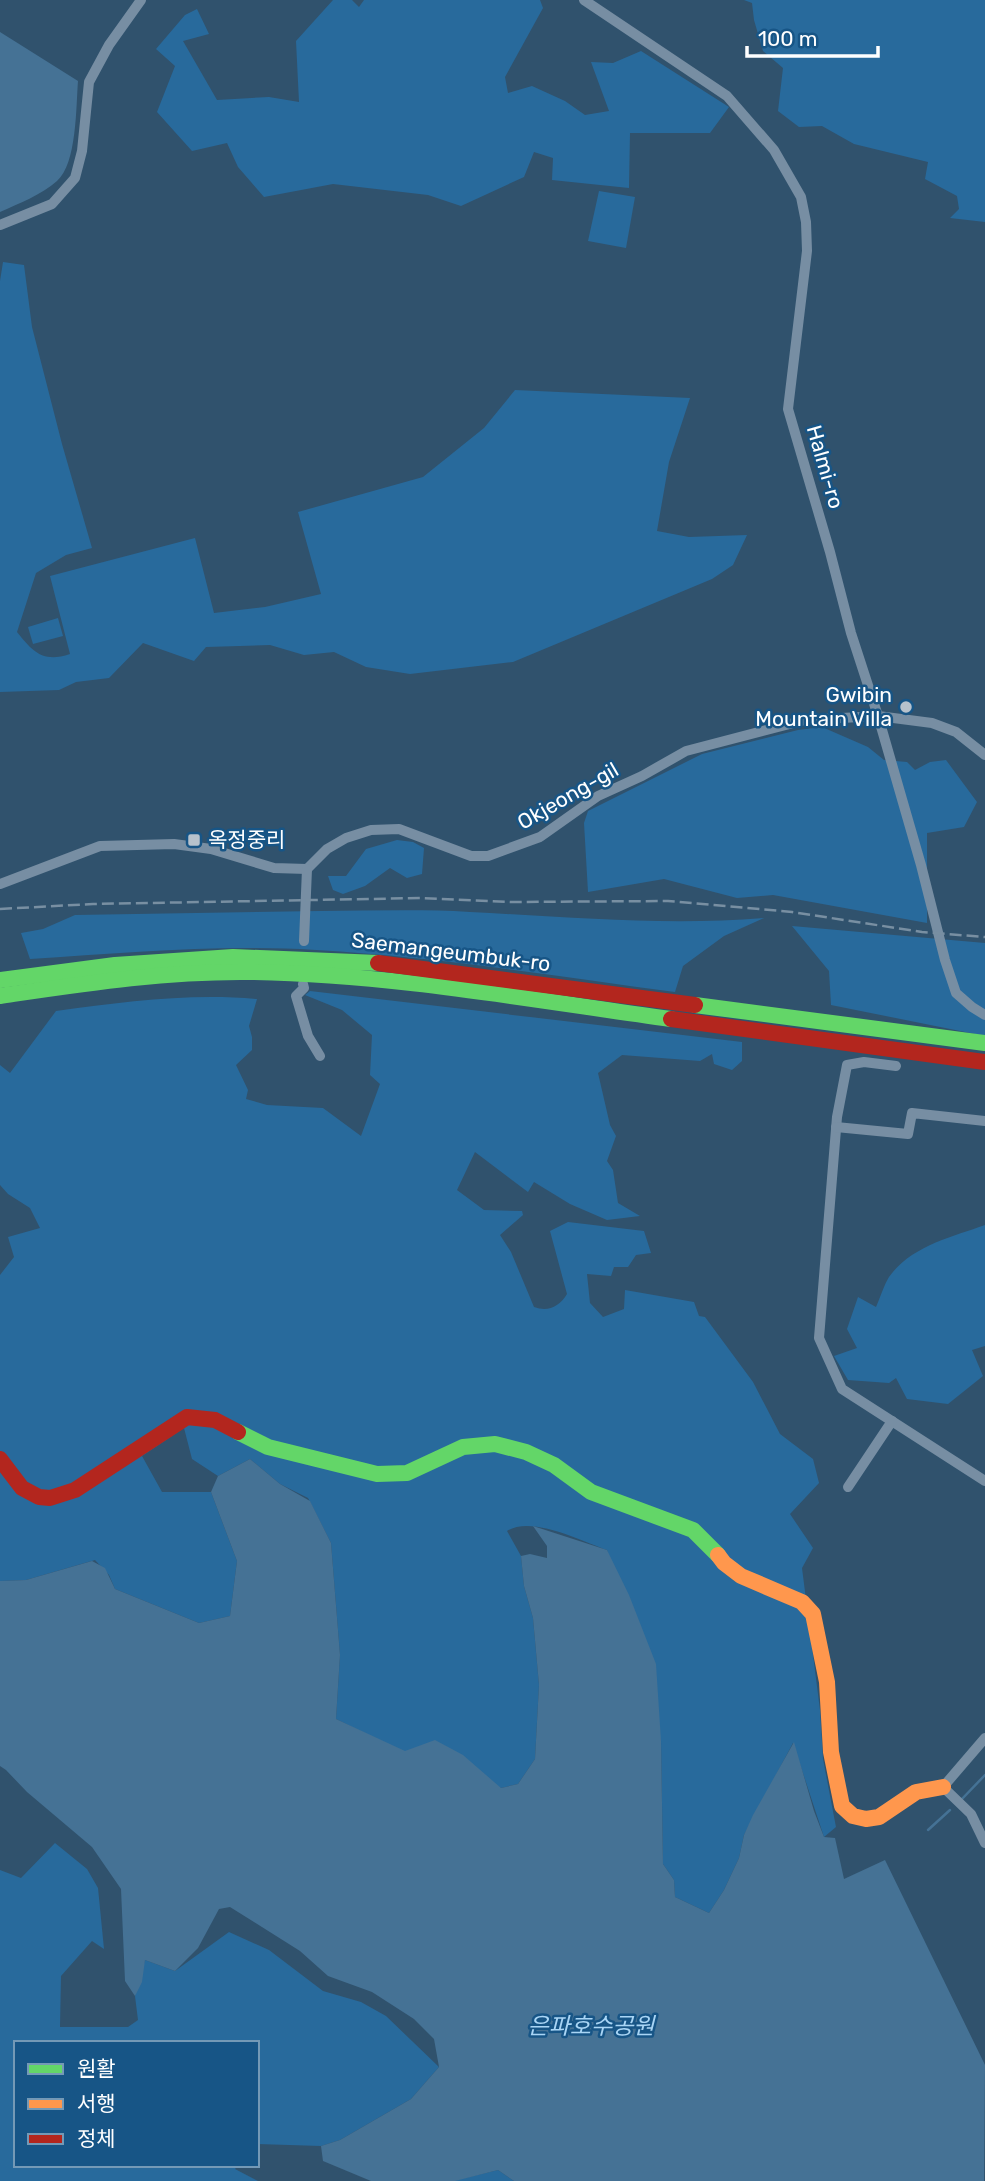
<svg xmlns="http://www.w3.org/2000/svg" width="985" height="2181" viewBox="0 0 985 2181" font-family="Rubik,'Noto Sans KR',sans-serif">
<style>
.green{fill:#286a9c}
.water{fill:#457295}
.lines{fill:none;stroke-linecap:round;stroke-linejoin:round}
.stream{stroke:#457295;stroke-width:2.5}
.street{stroke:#778ea3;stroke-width:10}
.fast{stroke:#63d668;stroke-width:16}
.slow{stroke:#ff974d;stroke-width:16}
.jam{stroke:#b3261e;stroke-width:16}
.rail{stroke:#788fa2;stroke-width:2.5;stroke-dasharray:12 5;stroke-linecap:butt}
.poi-dot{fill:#b7c2cc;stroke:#175586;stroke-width:2.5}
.labels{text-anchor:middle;stroke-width:5;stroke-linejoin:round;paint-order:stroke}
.street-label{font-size:21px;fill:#fff;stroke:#175586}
.poi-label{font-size:21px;fill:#fff;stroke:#175586;text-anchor:end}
.water-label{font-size:23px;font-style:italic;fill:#a9d5f5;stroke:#175586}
</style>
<rect width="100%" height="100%" fill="#30526d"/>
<!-- green -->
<g class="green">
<polygon points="333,0 352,0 359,7 364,0 540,0 543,8 505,77 508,93 532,86 565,101 585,115 609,111 591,62 613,63 641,51 729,107 710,133 630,133 629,188 552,180 553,158 534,152 524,177 461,206 428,195 333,184 264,197 238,167 227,143 192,151 157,112 175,66 156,49 185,15 197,9 209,34 183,41 217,100 269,97 299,102 296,41"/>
<polygon points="744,0 985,0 985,222 950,218 959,209 957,196 925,179 928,162 854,144 822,126 799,127 778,111 783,68 763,51 754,20 752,3"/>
<polygon points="599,191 635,197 626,248 588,241"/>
<path d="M3,262L24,265L32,327L62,444L92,548L66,555L36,573L17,632C33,652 43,663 70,654L50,576L195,538L214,613L265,607L321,594L298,512L423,477L484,428L515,390L690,398L669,462L657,531L689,537L747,535L733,565L712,579L513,662L410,674L366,667L334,652L304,655L270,645L206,647L194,661L143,643L109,678L76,682L59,690L0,692V281Z"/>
<polygon points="58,618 63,636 33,644 28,627"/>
<polygon points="822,727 868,747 884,760 907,762 915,770 930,762 946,760 977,802 964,827 927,833 927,923 773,895 737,898 664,879 588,892 584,823 588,811 702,754 798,730"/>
<polygon points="397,840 413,842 424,848 422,874 407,878 390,868 365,886 343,894 333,890 328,876 346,876 366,849"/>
<path d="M320,911C370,911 420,909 470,912C568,917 666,926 764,918L724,936L683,966L675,992C556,976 437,957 316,950C221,944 125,953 30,959L21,933L43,929L75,915Z"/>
<polygon points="792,926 985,943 985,1036 831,1005 829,971"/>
<path d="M310,991L742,1042V1061L732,1070L714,1064L712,1054L700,1061L622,1055L598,1073L610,1125L616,1136L607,1161L613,1170L618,1203L640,1216L607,1220L570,1204L534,1182L528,1192L475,1152L457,1190L484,1210L522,1211L523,1215L500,1235L511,1252L534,1307C548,1312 559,1307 567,1294L550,1231L568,1222L644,1231L651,1253L636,1255L628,1267H614L611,1276L587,1274L590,1303L603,1317L624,1309L625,1290L694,1302L699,1316L705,1317L753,1382L780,1434L813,1459L819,1483L790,1514L813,1548L802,1568L820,1710L823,1759L836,1827L824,1837L793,1743L744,1835L739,1858L724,1890L709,1913L675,1897L674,1880L663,1864L661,1741L607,1550C582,1541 531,1515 507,1531L521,1556L524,1586L533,1618L539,1685L535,1759L518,1784L501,1788L395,1748L336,1719L340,1655L331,1543L308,1498L280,1484L250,1459L218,1476L192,1459L184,1428L142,1456L162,1492H211L237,1561L230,1616L199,1623L115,1589L109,1575L95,1560L26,1580L0,1581V1275L14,1257L8,1237L40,1228L30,1208L8,1194L0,1185V1065L10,1073L56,1011C124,1002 189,993 257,999L249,1026L252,1037V1050L236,1065L248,1090L246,1099L267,1105L323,1108L361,1136L380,1084L370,1075L372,1035L342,1010L305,995Z"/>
<path d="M985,1225V1346L972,1350L983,1376L948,1404L907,1399L896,1378L889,1383L848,1380L834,1356L857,1348L847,1329L858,1297L876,1307C880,1298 884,1285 889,1277C911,1246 952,1237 985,1225Z"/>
<polygon points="55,1843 87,1869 98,1888 104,1949 92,1941 61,1976 60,2027 128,2027 138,2020 135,1996 145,1960 175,1971 229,1932 269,1950 323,1991 361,2002 386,2016 439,2067 411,2099 340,2140 321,2146 257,2144 257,2043 16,2043 16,2165 238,2165 235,2169 258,2181 0,2181 0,1870 21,1878"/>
<polygon points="498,2170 514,2181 452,2181"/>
</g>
<!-- water -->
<g class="water">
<path d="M0,32L78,81C76,106 77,164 57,181C41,195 20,203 0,212Z"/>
<polygon points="250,1459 280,1484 310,1501 331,1543 340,1655 336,1719 405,1751 435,1740 463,1755 501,1788 518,1784 535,1759 539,1685 533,1618 524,1586 521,1556 530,1554 547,1558 547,1546 533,1526 607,1550 629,1595 656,1664 661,1741 663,1864 674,1880 675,1897 709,1913 724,1890 739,1858 744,1835 753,1815 794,1742 814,1811 824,1837 835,1838 844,1879 885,1860 985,2065 984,2181 514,2181 498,2170 455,2181 371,2181 323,2161 321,2146 340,2140 411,2099 439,2067 434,2039 414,2019 372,1992 328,1976 300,1951 230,1907 219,1909 198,1948 175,1971 145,1960 142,1982 135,1996 125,1981 121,1889 92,1847 27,1792 6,1770 0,1766 0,1581 26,1580 92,1561 105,1568 115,1589 199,1623 230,1616 237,1561 211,1492 218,1476"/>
</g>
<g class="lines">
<!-- stream -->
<g class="stream">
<polyline points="961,1800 985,1775"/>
<polyline points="928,1830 950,1810"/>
</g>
<!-- street -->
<g class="street">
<polyline points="584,0 727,96 774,150 801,197 806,222 807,251 788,409 830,552 851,633 878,716 921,865 945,960 956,993 972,1007 985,1015"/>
<polyline points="0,225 52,204 75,178 82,151 89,82 109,45 141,0"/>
<polyline points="0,884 100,846 174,844 211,849 274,868 307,869 327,849 346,838 371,830 399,829 471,856 488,856 540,837 598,796 642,776 686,751 805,720 878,716 932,723 956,732 985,755"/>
<polyline points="304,941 307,869"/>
<polyline points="303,984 304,988 296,996 308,1036 320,1056"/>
<polyline points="896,1066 864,1062 847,1065 837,1117 819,1338 842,1389 985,1481"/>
<polyline points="836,1127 908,1134 912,1113 985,1121"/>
<polyline points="848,1487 892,1421"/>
<polyline points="985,1738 943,1787 971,1814 985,1843"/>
</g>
<!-- fast -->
<g class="fast">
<polyline points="0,980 115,965 233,957 378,963"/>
<path d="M0,996C82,984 165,971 249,972C390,974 531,1000 671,1019"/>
<polyline points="695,1005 985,1043"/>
<polyline points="238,1432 268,1447 377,1474 407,1473 463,1447 495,1444 526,1452 554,1465 591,1492 693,1530 718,1555"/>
</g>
<!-- slow -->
<polyline class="slow" points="718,1555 724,1563 741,1576 802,1602 813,1614 827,1682 831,1752 842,1806 853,1816 866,1819 879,1817 916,1792 943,1787"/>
<!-- jam -->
<g class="jam">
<polyline points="378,963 695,1005"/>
<polyline points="671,1019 985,1062"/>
<polyline points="0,1459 22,1488 39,1497 50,1498 75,1490 187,1417 215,1420 238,1432"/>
</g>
<!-- rail -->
<polyline class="rail" points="0,909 93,904 422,898 510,902 668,901 792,912 922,932 985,937"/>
</g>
<!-- markers -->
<g class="poi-dot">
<circle cx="906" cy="707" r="7"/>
<rect x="187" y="833" width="14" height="14" rx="3.5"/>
</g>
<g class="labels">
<!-- street labels -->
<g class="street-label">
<text transform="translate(825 467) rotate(74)" y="7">Halmi-ro</text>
<text transform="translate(568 796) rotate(-30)" y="7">Okjeong-gil</text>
<text transform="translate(451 952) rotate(7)" y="7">Saemangeumbuk-ro</text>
</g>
<!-- poi labels -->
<g class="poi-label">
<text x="892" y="702">Gwibin<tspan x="892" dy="24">Mountain Villa</tspan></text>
<text x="208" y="847" text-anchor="start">옥정중리</text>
</g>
<!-- water labels -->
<g class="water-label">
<text x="591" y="2034">은파호수공원</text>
</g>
</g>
<!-- legend -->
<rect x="14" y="2041" width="245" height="126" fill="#175586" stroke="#7499b6" stroke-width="2"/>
<rect x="28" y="2064" width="35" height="10" fill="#63d668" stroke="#7499b6" stroke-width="2"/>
<text x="77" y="2076" font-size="21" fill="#ffffff">원활</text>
<rect x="28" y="2099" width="35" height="10" fill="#ff974d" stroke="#7499b6" stroke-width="2"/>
<text x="77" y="2111" font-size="21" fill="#ffffff">서행</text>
<rect x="28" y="2134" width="35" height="10" fill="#b3261e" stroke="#7499b6" stroke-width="2"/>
<text x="77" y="2146" font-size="21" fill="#ffffff">정체</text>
<!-- scale -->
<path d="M747 46v10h131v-10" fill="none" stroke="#ffffff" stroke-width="3.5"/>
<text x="758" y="46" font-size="21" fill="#ffffff" stroke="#175586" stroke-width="5" paint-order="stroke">100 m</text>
</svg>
